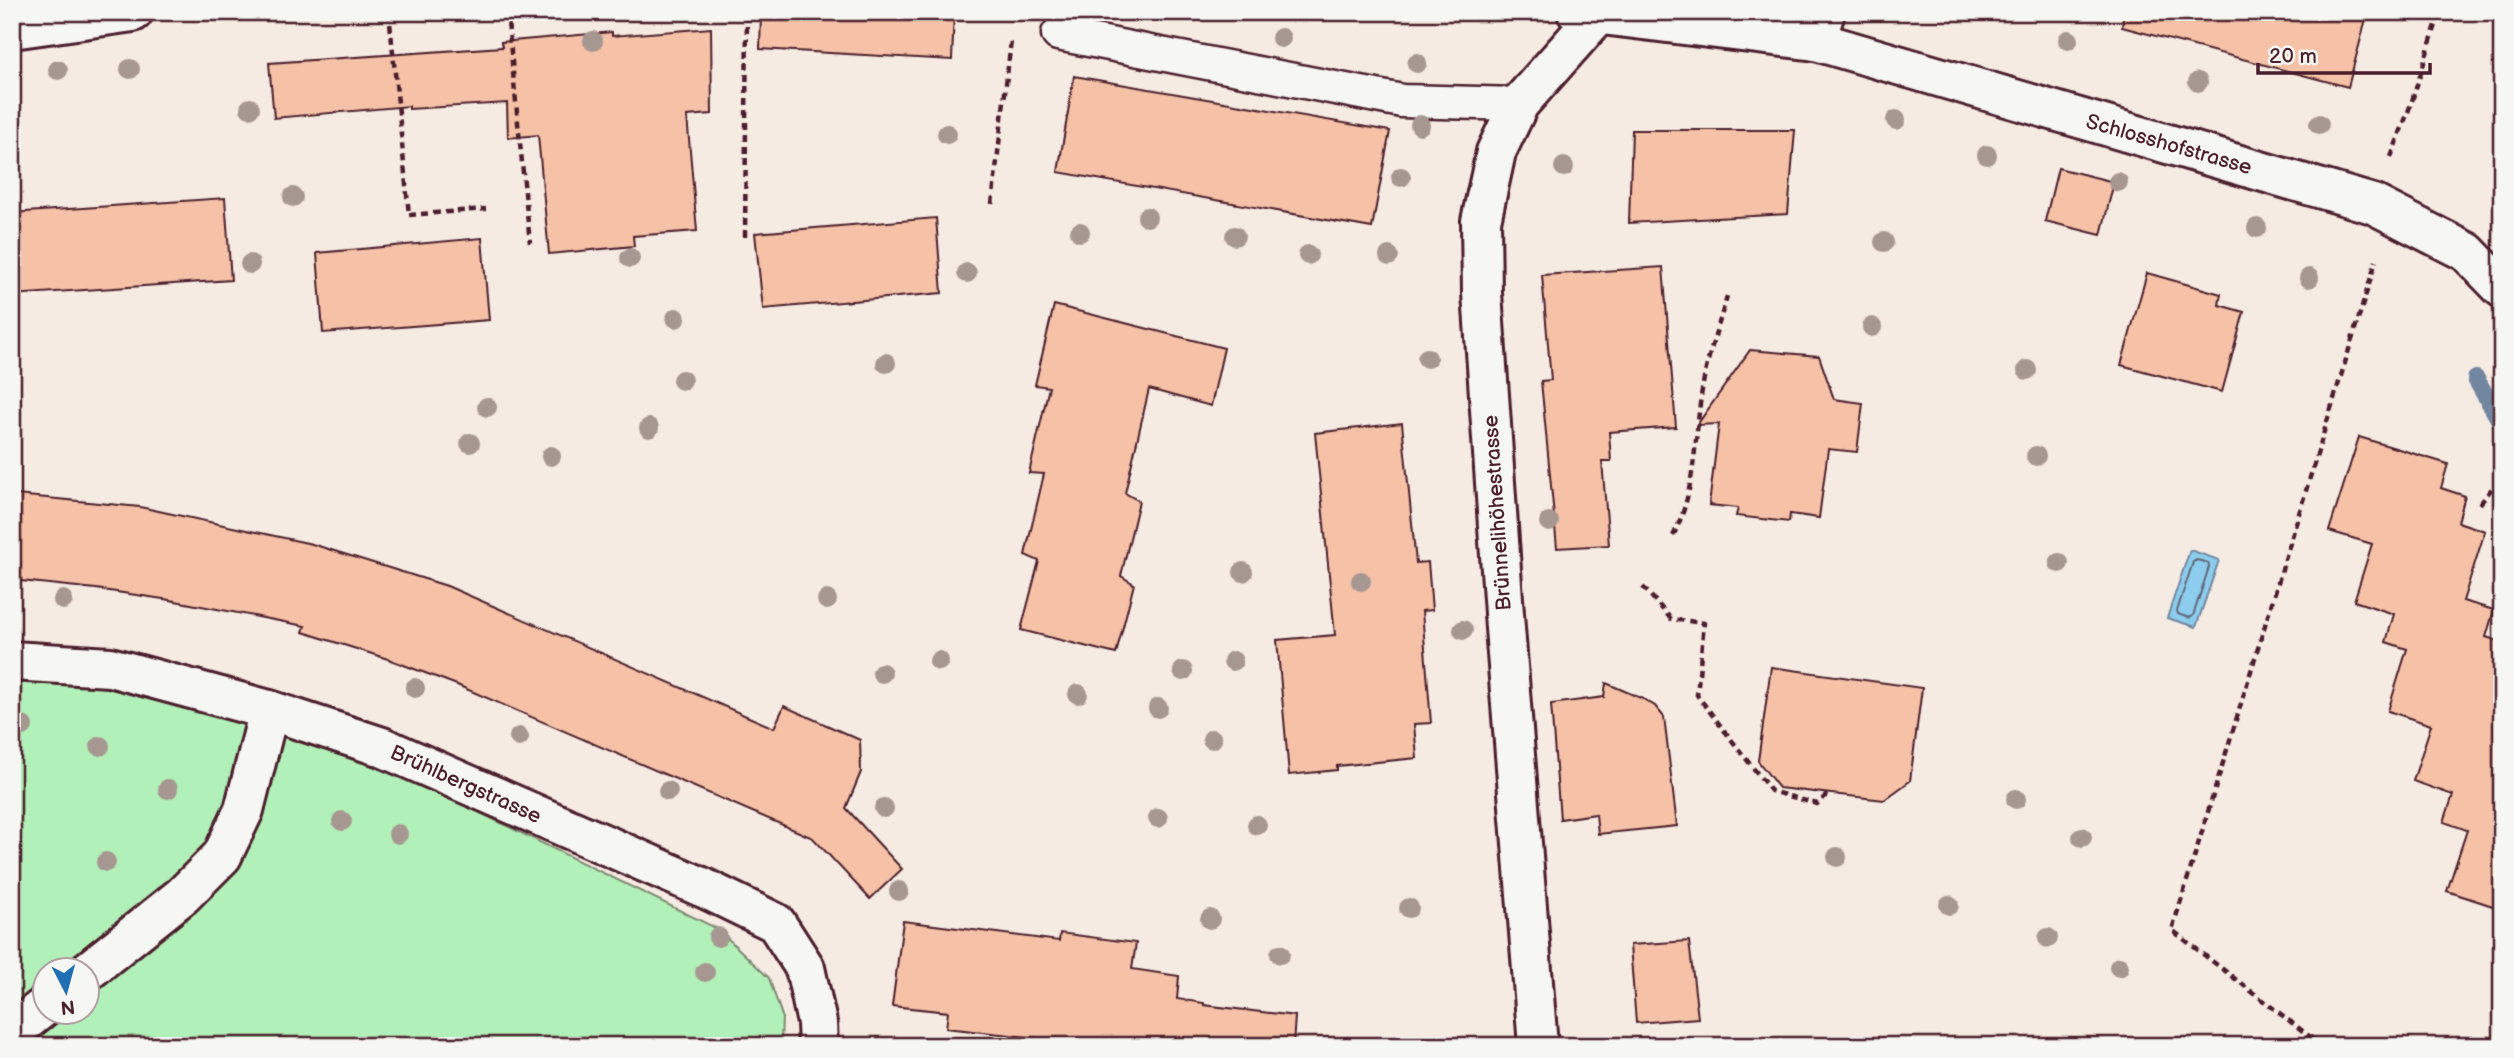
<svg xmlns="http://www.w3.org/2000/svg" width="2514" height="1058" viewBox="0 0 2514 1058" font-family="'Balsamiq Sans',sans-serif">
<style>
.green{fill:#b1f0b8;stroke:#7e8872;stroke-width:2;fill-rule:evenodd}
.water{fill:#8ccded;stroke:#72879f;stroke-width:2}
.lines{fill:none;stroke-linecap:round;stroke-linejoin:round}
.shore{stroke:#646579;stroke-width:2}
.stream{stroke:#72879f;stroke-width:18}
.building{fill:#f5c1a7;stroke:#4a1f2b;stroke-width:2}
.service-casing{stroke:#4a1f2b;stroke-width:37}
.minor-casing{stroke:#4a1f2b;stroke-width:44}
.path{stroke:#4a1f2b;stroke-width:4.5;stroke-dasharray:7 5;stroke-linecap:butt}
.service{stroke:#f6f6f2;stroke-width:32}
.minor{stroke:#f6f6f2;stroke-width:38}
.tree{fill:#a69791}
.labels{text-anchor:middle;stroke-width:7;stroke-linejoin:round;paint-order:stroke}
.street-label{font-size:21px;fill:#4a1f2b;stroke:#f6f6f2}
</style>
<rect width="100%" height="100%" fill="#f6ebe3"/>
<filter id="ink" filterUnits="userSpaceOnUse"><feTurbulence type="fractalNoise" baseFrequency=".0143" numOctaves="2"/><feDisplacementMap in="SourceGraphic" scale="14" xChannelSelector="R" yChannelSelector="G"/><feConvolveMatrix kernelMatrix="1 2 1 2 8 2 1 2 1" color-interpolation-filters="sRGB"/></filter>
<g filter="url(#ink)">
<!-- green -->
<path class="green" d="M12,661L269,710L718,929L769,978L782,1016L781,1046H12ZM46,970H88V1012H46Z"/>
<!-- water -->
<polygon class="water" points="2190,550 2219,560 2196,627 2167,618"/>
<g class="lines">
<!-- shore -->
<polygon class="shore" points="2197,560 2208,563 2209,567 2193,616 2189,618 2178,614 2177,611 2193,562"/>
<!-- stream -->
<polyline class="stream" points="2476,379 2502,424"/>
</g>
<!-- building -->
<g class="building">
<polygon points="761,12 954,12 952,60 760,49"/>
<polygon points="2124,12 2368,12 2348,87 2122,27"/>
<polygon points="711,28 712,114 687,116 697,231 633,236 634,246 549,254 538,135 508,138 507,103 409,109 409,106 274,118 269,63 502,47 501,42 612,32 612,36"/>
<polygon points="1074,76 1390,131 1372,228 1058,172"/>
<polygon points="1632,130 1795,130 1788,214 1629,223"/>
<polygon points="2058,168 2114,182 2101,235 2045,221"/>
<polygon points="225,198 231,280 12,295 12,213"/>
<polygon points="936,218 942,293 763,309 755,233"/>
<polygon points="482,238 489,320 323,333 317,253"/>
<polygon points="1663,267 1676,427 1609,432 1611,461 1602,461 1609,545 1557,548 1541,381 1551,380 1542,275"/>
<polygon points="2147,273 2221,294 2219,305 2244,312 2222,392 2121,365"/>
<polygon points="1054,305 1224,348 1211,406 1149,389 1125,493 1139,501 1121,576 1134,584 1116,654 1021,630 1039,561 1025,555 1044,474 1029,473 1049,387 1035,385"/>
<polygon points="1750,350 1819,356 1834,399 1863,403 1857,452 1828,449 1819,518 1790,514 1789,522 1736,516 1738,508 1709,505 1719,424 1697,425"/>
<polygon points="1402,423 1416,563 1428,562 1432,610 1422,611 1431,723 1414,724 1417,758 1337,766 1337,770 1289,775 1277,640 1335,635 1315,433"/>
<polygon points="2359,437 2448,464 2441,488 2465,496 2458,522 2485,531 2463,601 2494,610 2486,637 2502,642 2502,909 2447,891 2467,830 2444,822 2453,795 2413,781 2431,725 2388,711 2407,649 2386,642 2394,614 2354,601 2372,544 2329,531"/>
<polygon points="16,495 140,507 312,544 447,586 774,728 784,706 860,740 861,772 846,808 902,869 870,899 813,838 457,685 388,659 303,632 305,626 170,600 96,589 12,580"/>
<polygon points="1771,667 1922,688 1910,781 1884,800 1779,788 1758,761"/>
<polygon points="1606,683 1643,699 1655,706 1664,717 1677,826 1598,834 1596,814 1560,819 1551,704 1604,697"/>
<polygon points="903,921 1059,941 1060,933 1136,943 1132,969 1179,976 1177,999 1204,1003 1204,1005 1295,1016 1293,1046 1045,1046 1046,1039 946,1028 948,1012 892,1006"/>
<polygon points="1689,941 1698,1018 1636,1023 1630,945"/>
</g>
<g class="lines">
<!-- service casing -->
<g class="service-casing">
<polyline id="service" points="1058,34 1402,101 1519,104"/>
</g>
<!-- minor casing -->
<g class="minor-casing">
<g id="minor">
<polyline points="1577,12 1816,41 1825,12"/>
<polyline points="12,29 133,12"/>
<polyline points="1816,41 2373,204 2467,252 2502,288"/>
<polyline points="12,661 110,667 269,710 382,747 704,888 776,923 805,968 817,1023 818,1046"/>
<polyline points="88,971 183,895 222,856 244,810 269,710"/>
<polyline points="12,1032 46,1005"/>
<polyline points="1538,1046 1505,628 1482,293 1481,221 1496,152 1519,104 1598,15"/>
</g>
</g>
<!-- path -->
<g class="path">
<polyline points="389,12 409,215 486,209"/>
<polyline points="507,12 530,243"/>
<polyline points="2391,157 2411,104 2440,12"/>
<polyline points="992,204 1011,41"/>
<polyline points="745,237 747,12"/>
<polyline points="2480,504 2502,475"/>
<path d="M1673,536C1697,490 1694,434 1703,384C1708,354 1719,325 1727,296"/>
<polyline points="1643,587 1671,619 1704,623 1697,695 1771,791 1817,804 1829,793"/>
<polyline points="2322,1046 2172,930 2376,261"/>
</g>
<!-- service -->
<use href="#service" class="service"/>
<!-- minor -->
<use href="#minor" class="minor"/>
</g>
<!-- trees -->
<g class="tree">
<circle cx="1281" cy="38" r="10"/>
<circle cx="2068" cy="40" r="10"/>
<circle cx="593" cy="41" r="10"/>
<circle cx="1417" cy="63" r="10"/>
<circle cx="130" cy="69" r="10"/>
<circle cx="58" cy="70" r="10"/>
<circle cx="2198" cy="82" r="10"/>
<circle cx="250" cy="108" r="10"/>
<circle cx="1896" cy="120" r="10"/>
<circle cx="2319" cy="124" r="10"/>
<circle cx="1420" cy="125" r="10"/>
<circle cx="947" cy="134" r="10"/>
<circle cx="1987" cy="155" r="10"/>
<circle cx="1564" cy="167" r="10"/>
<circle cx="1401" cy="177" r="10"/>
<circle cx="2118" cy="182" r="10"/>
<circle cx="293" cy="197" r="10"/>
<circle cx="1147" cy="217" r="10"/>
<circle cx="2257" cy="228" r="10"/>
<circle cx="1080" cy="232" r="10"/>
<circle cx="1235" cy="236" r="10"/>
<circle cx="1884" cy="242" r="10"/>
<circle cx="1308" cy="255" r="10"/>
<circle cx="1389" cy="256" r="10"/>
<circle cx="630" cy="258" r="10"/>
<circle cx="250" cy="264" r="10"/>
<circle cx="967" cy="273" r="10"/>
<circle cx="2309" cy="278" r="10"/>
<circle cx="676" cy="318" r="10"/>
<circle cx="1872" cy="327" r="10"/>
<circle cx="1427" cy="358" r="10"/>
<circle cx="886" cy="363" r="10"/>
<circle cx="2027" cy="370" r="10"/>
<circle cx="682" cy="380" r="10"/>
<circle cx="487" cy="407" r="10"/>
<circle cx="649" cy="428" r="10"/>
<circle cx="470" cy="443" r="10"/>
<circle cx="551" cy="456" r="10"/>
<circle cx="2036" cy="456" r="10"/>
<circle cx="1549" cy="522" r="10"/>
<circle cx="2059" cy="563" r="10"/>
<circle cx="1243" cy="572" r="10"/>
<circle cx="1361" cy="581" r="10"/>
<circle cx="63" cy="600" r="10"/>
<circle cx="827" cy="600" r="10"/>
<circle cx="1463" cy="630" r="10"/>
<circle cx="939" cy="661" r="10"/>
<circle cx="1233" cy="661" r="10"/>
<circle cx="1183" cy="671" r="10"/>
<circle cx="882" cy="673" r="10"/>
<circle cx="415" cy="688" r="10"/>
<circle cx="1078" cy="694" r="10"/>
<circle cx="1158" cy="708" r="10"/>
<circle cx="23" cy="726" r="10"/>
<circle cx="519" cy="737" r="10"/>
<circle cx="1212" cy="739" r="10"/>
<circle cx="100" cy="746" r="10"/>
<circle cx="168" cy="789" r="10"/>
<circle cx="668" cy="791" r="10"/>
<circle cx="2016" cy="799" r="10"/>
<circle cx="884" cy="808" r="10"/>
<circle cx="1158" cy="818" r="10"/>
<circle cx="342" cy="821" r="10"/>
<circle cx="1257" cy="825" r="10"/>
<circle cx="398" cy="834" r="10"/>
<circle cx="2082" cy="837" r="10"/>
<circle cx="1837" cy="857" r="10"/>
<circle cx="106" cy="862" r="10"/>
<circle cx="899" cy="891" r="10"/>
<circle cx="1949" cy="905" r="10"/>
<circle cx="1409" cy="908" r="10"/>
<circle cx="1210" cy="919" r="10"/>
<circle cx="718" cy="937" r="10"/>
<circle cx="2048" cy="938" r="10"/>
<circle cx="1280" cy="954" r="10"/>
<circle cx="2119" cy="967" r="10"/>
<circle cx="705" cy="972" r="10"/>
</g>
</g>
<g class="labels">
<!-- street labels -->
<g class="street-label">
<text transform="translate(2169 144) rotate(16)" y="7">Schlosshofstrasse</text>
<text transform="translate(1497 513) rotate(-94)" y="7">Brünnelihöhestrasse</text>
<text transform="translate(466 784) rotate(24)" y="7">Brühlbergstrasse</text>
</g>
</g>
<!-- margin -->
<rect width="2514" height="1058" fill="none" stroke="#f6f6f2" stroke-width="42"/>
<rect x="21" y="21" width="2472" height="1016" fill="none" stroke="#4a1f2b" stroke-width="2.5" filter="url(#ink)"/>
<!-- north arrow -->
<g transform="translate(66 991) rotate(174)"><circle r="33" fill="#f6f6f2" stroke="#b1a0a2" stroke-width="2"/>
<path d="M0-5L12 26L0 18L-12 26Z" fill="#1f6fb2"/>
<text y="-10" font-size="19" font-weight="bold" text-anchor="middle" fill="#4a1f2b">N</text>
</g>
<!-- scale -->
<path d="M2258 63v10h172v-10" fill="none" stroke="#4a1f2b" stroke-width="3.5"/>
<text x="2269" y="63" font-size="21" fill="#4a1f2b" stroke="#f6f6f2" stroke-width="5" paint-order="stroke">20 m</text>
</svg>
